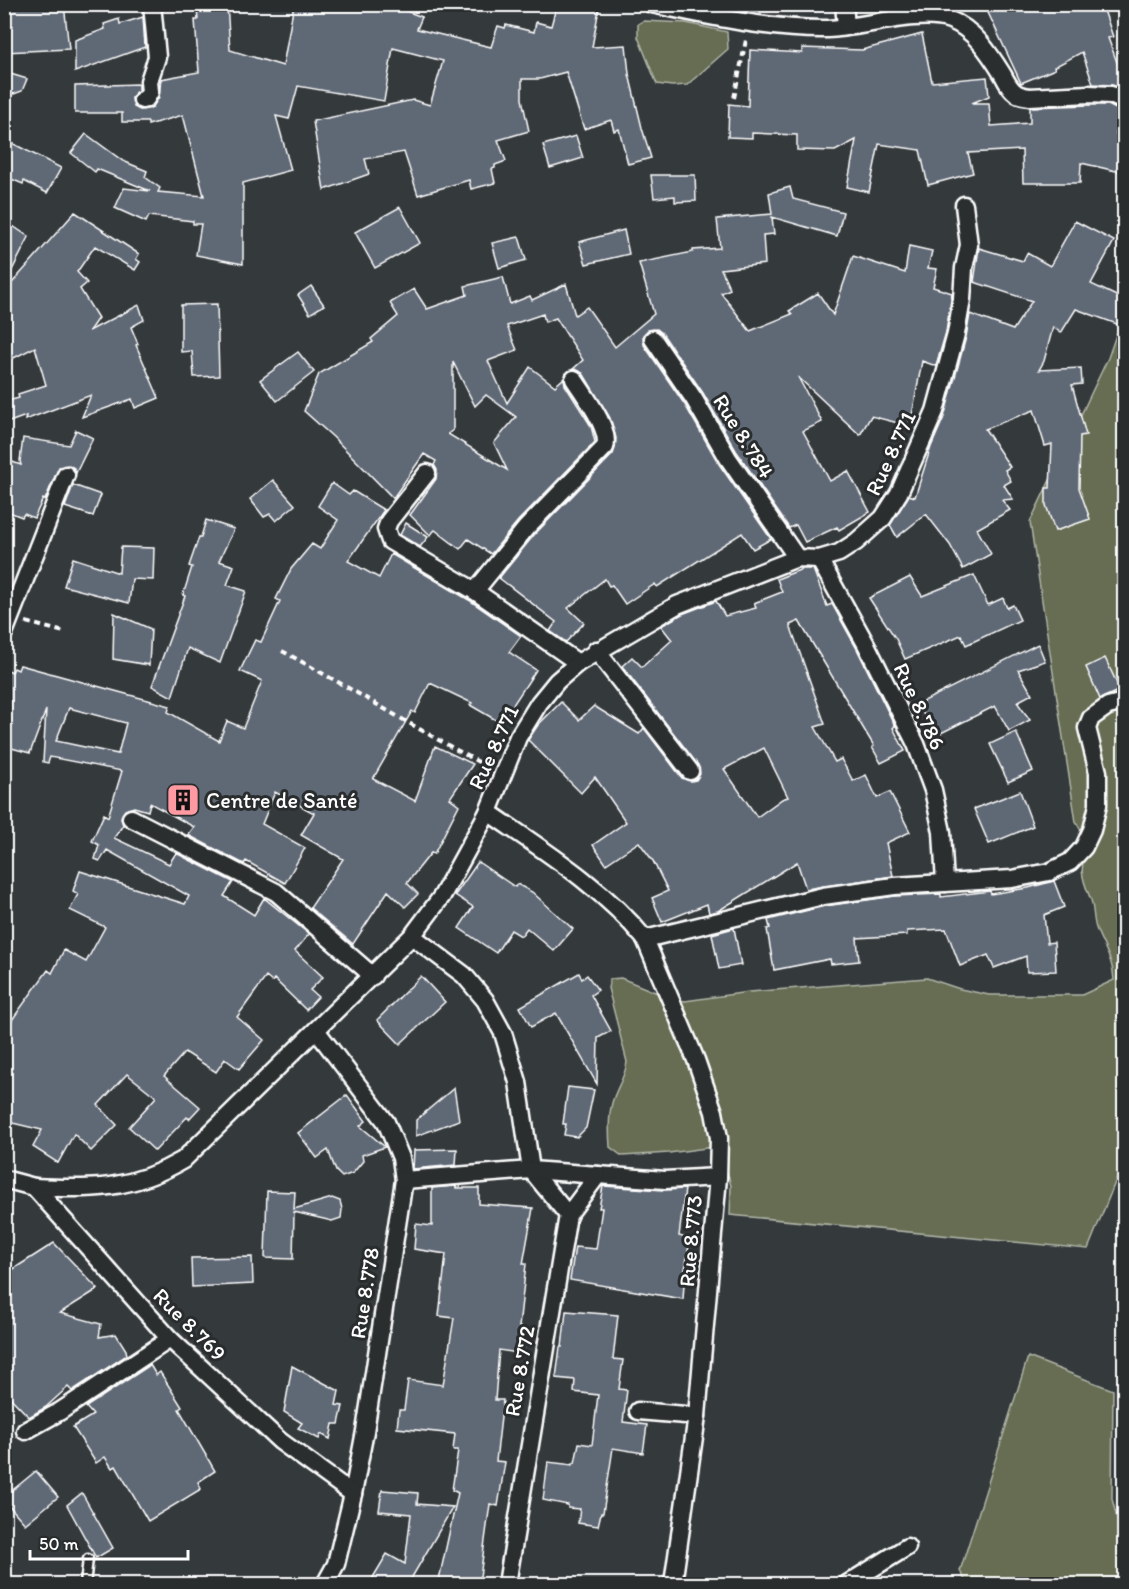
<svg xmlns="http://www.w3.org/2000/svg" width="1129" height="1589" viewBox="0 0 1129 1589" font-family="Itim,sans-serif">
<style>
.green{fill:#666d53;stroke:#b2b6a9;stroke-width:1.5}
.building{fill:#5e6775;stroke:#fff;stroke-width:1.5;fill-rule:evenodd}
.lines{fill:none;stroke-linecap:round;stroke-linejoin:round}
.lane-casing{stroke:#fff;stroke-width:13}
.street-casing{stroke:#fff;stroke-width:21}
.path{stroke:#fff;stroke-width:4;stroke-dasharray:6 4.5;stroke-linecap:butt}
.lane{stroke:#2a2d2e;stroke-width:8}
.street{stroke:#2a2d2e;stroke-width:16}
.labels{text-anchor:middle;stroke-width:6;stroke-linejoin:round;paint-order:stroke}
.street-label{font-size:22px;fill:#fff;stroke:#2a2d2e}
.poi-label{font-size:22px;fill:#fff;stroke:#2a2d2e;text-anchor:start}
</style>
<rect width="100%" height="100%" fill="#34393c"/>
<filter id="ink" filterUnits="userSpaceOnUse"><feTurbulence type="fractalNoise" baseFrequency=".0167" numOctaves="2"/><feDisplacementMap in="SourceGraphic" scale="12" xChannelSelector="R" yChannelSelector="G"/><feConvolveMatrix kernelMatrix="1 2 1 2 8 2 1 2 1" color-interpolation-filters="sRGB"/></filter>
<g filter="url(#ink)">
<!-- green -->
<g class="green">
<polygon points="643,21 686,23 727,32 728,49 687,85 672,86 657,84 638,37 638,24"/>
<path d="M1124,312V1160L1088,1249L730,1215L731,1186L721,1146L669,1153L622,1156L610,1147C609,1134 608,1117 612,1103C616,1088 625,1078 627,1062L608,988L610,979L621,978L667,997L685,1001L749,992L927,978L960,989L989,995H1082L1114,980C1113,958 1103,947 1096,928C1093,919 1094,909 1091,900C1083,880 1076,867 1091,848L1076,822L1030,522L1108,358Z"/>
<polygon points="1028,1357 1113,1390 1112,1499 1124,1545 1124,1584 967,1584 960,1571"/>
</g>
<!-- building -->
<g class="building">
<polygon points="4,4 64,4 69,49 4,52"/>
<polygon points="209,4 227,4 230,50 283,66 294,4 388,4 422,17 417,29 491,47 498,26 505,28 506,25 534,32 536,22 551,26 557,4 592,4 591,8 599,9 592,47 626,45 629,74 642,128 651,158 628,164 619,129 614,131 611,120 584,129 566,72 540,79 522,79 522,99 529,131 498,140 506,161 495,165 495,168 492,169 495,183 471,189 469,180 418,195 404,152 365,159 369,174 324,190 313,121 413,100 430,105 443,61 393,48 384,101 298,86 289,119 276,116 291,170 243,183 243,264 196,255 201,224 193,224 193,221 149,216 146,222 115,208 124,188 150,191 97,169 95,172 71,153 86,134 123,161 147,171 145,177 160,188 158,192 204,196 183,115 148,125 148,122 122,122 122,113 75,113 75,86 139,84 139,90 132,98 134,107 140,110 152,108 159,97 161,79 199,72 195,20 198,20 197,9 208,8"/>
<polygon points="984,4 1102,4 1113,37 1108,38 1124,81 1123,89 1112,85 1093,84 1082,52 1054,67 1055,69 1021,83"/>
<polygon points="143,17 145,47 75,72 75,40 105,29 104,24 119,19 120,24"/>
<polygon points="922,34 932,82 987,77 989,96 972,103 989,103 991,126 1030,123 1030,107 1091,105 1108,105 1120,111 1116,134 1125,136 1125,173 1081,163 1080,183 1023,183 1022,150 968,153 973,173 928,185 920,150 879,144 869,192 847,187 856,140 835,151 797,150 797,135 752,133 752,138 728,137 729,104 748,106 750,50 802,53 802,48 862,50"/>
<polygon points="4,72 27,79 22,91 14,94 4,91"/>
<polygon points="576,136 583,158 550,168 543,145"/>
<polygon points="4,139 61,168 47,193 24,181 23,184 4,176"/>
<polygon points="651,175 695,175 696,201 675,202 675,196 654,198"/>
<path d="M790,187L793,199L843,212L837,236L772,217L774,234L763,235L765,264L721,269L730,289L721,293L750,331L792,314L789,311L818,293L833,315L853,256L905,273L909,246L932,251L928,268L937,269L933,287L952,293L946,332L936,366L922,361L910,426L871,416L860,435L798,377L822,422L803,431L830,481L848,471L870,512L839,530L837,527L805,542L796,525L789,528L737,452L703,393L662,333L657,329L648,330L643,335L644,345L685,405L719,464L771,539L753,549L742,533L657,587L655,584L625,604L612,585L609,586L605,579L568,608L584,623L566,642L550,631L556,622L499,578L534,535L613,454L615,448L616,438L610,418L583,373L573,369L583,360L556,318L545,322L543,314L507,326L517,350L488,361L507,403L530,367L555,386L564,378L565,385L591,426L595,442L518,521L491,554L468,539L460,549L435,530L430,535L410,515L436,479L437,470L434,465L436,461L424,454L393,498L333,437L304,411L319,374L373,342L371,339L398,316L390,303L414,289L427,309L467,295L465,286L503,277L510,304L530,296L532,300L566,284L575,315L587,307L615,347L654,314L639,263L693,252V250L720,248L717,219L772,214L769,193ZM453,362L475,406L486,395L516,417L494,443L507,470L448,434L453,430Z"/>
<polygon points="400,207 420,243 375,268 355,232"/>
<polygon points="75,212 139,254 136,259 140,262 135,270 95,246 77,272 87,283 80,289 98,318 89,331 139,305 144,320 131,327 138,344 136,345 159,398 135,408 132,399 82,417 91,395 25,420 26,416 4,424 4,402 19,398 18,394 46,385 35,347 4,363 4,292"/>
<polygon points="4,220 29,237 4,286"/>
<polygon points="1075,221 1114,241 1091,284 1125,300 1125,327 1076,309 1061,333 1053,327 1044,361 1039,370 1081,368 1082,384 1072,385 1086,435 1080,436 1079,488 1090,519 1055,531 1046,505 1046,488 1050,488 1052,444 1045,446 1034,410 985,429 1010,467 1005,470 1011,481 1004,485 1013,499 1002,500 1010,510 977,529 991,554 963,569 950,545 926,514 897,537 890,525 909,495 915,497 931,447 944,417 966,337 970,314 1013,330 1032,301 974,282 979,248 1023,261 1027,253 1050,266"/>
<polygon points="624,230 629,254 586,264 579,242"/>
<polygon points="519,237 526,260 499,268 492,243"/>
<polygon points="311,286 324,305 310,314 298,295"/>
<polygon points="217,304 219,376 194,377 192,351 181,352 181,305"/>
<polygon points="298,352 314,372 277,401 260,380"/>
<polygon points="76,430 93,438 76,473 74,468 69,465 59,467 45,500 43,499 34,518 24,514 22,517 4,510 4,459 21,465 20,461 23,438 69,445"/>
<polygon points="273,480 295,505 276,521 270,514 264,517 250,499"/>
<path d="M332,483L349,495L353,491L384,510L348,561L379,578L391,554L469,600L521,636L509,652L536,670L501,723L470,705L472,703L430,683L415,713L412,711L373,779L415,801L435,746L473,764L450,798L459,805L434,854L431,853L407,883L418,894L405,907L388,891L353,944L310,908L343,859L301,835L314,813L275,792L262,824L305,848L285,883L246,861L244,864L188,835L194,827L150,803L148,811L134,807L125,810L121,818L123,825L114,838L169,864L176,853L233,882L224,896L254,915L264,898L309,934L295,951L323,977L310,990L318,997L306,1010L274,979L272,982L266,977L237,1017L264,1040L239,1069L225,1059L216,1072L185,1052L164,1076L200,1107L189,1119L187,1117L155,1151L129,1127L156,1097L127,1074L98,1105L117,1125L91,1151L74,1134L58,1163L33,1147L42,1130L4,1121V1031L48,970L52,973L64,950L86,962L105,927L70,910L78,894L73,891L80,871L185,904L189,896L107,850L100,861L95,859L99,845L92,841L104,814L108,817L122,771L50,757L48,763L43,762L46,710L30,753L4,746V668L12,672L14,668L18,670L20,665L170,706L168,712L219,741L227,721L243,728L262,681L240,671L255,640L261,642L280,601L276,599L291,569L312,544L320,549L338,520L318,506ZM69,708L126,723L118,754L56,741Z"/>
<polygon points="73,485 101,495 93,516 65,507"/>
<polygon points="206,520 234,529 219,561 234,566 227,585 246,591 220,663 188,648 172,697 152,686 185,596 183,595 192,567 189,566 199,537 201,537"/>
<polygon points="406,523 428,537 420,547 400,535"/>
<polygon points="121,547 154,548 153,580 132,579 129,603 64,586 73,558 119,573"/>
<path d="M802,569H813L827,606L832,604L857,649L895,726L893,728L905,751L881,763L872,747L874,746L799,621L790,625L825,724L815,727L835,762L841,759L853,781L866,775L877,798L890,792L910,832L886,843L893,876L806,889L797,862L718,911L709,913L707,904L662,922L652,898L668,891L653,861L639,842L606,864L593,845L626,822L595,777L581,793L528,740L538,725L561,702L579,720L594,706L639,734L644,728L682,778L691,781L696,780L700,774L698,765L622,666L632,657L642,667L672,640L661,626L682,614L716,601L725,616L756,608L754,603L782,592L777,579ZM764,748L788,797L782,799L757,817L724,769Z"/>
<polygon points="974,575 988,605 1003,598 1007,608 1013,605 1020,620 966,645 961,635 905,659 896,639 869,598 910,577 922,596"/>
<polygon points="114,613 151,629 149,665 113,659"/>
<polygon points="1038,644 1045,661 1018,670 1032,694 1017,702 1030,720 1009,731 995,706 935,736 918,704"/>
<polygon points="1105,658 1120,690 1100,699 1086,667"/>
<polygon points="1016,732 1033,771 1008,782 990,744"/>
<polygon points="1020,791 1033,826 989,844 974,809"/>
<polygon points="478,862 515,887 517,884 532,892 573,929 554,951 527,928 521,936 511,930 496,953 459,928 473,907 455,895"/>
<polygon points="1054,881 1064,907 1044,915 1047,943 1054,942 1056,971 1027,972 1026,956 994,968 988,955 960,966 946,929 907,931 907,935 857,938 859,961 831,964 830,959 774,970 767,929 770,928 768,920 825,906 895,896 941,894 941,897 990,891 991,894 1028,888"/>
<polygon points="734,928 741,965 719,969 712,934"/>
<polygon points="579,973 582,979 587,975 598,990 591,995 611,1031 598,1038 597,1084 556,1013 531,1027 520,1007"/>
<polygon points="421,976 445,1002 400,1044 377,1020"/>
<polygon points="568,1087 594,1090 586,1128 577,1137 564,1135 566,1124 563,1124"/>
<polygon points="454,1088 459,1120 416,1136 416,1120"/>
<polygon points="347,1095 366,1121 360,1126 385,1147 362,1155 363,1161 353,1173 342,1177 336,1171 328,1150 317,1158 298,1133"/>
<polygon points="457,1149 456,1165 413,1169 414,1150"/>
<polygon points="456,1186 456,1188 479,1188 479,1204 533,1208 523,1264 526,1264 519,1327 526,1329 523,1354 499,1350 495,1400 503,1400 496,1461 505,1462 498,1506 490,1504 479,1584 438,1584 458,1493 452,1490 458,1450 453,1450 455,1434 397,1428 399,1410 404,1410 408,1380 443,1385 454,1318 439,1316 446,1254 414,1249 416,1224 432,1226 432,1188"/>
<polygon points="603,1186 664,1190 685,1189 679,1236 690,1239 685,1270 683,1299 570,1280 575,1247 596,1249 602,1208 599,1208"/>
<polygon points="267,1191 295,1192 294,1209 332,1198 340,1201 342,1209 341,1218 332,1221 294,1212 293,1259 265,1258"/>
<polygon points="54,1243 98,1289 60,1313 101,1324 99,1337 116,1334 126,1350 127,1355 72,1391 68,1387 46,1407 29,1417 4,1391 4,1275"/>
<polygon points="252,1257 253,1284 192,1287 191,1258"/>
<polygon points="566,1311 618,1315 613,1359 623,1360 619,1389 627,1390 623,1422 647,1425 643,1453 613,1448 603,1513 601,1513 598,1526 578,1523 580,1509 568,1508 568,1505 543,1500 548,1462 573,1465 573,1463 575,1463 579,1443 592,1445 598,1395 574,1392 575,1380 556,1378 560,1347 562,1347"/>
<polygon points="150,1365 156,1375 160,1372 182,1407 179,1409 215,1471 198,1482 201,1489 148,1521 116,1466 112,1468 105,1457 96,1463 73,1427 93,1415 86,1407"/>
<polygon points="292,1366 339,1391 336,1405 343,1406 339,1424 333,1424 330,1439 321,1434 319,1439 298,1428 302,1423 284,1412"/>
<polygon points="36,1471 58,1497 25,1524 4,1500 4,1497"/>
<polygon points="382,1490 418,1493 417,1504 453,1507 408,1584 369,1584 387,1554 405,1564 411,1514 379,1511"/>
<polygon points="82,1493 113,1548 96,1558 67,1505"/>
</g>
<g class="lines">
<!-- lane casing -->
<g class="lane-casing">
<polyline id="lane" points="85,1584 88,1559"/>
</g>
<!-- street casing -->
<g class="street-casing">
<g id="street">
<path d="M652,4C707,16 772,30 828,29C861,28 920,9 950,20C974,29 990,54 1003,75C1006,81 1010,89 1016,93C1020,96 1024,96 1029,97L1089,94L1111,95L1124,101"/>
<polyline points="844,4 846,26"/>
<polyline points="142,100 146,99 150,92 149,81 157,57 152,4"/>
<polyline points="653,339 694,399 728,458 797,558"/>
<polyline points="427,473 389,521 386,529 390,541 475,591 578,663"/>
<polyline points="819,559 866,644 916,744 933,790 942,832 945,883"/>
<path d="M475,591L526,528L605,447C611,429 584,395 574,379"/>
<polyline points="4,633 66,475"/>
<polyline points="596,650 690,771"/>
<path d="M488,812C543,850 603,887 645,939L823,896L894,886L1012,879L1049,872L1070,862L1084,847L1092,830L1098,805V772L1087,728L1091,718L1108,706L1124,702"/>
<polyline points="131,818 276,892 373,976"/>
<polyline points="412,936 464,975 485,1000 503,1033 518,1082 531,1170 568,1215"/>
<polyline points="645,939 696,1060 714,1112 719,1138 718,1177"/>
<polyline points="316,1030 386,1122 401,1158 404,1180 365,1431 353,1494 336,1564 325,1584"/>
<polyline points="4,1179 34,1187 170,1339 280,1441 353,1494"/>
<polyline points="404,1180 531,1170 665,1180 718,1177 697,1416 673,1584"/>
<path d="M34,1187C91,1190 132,1190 183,1160L412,936L442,896L488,812L518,737L539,703L557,681L578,663L677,605L797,558L819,559L839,553L856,542L883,518L899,493L935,411L956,334L962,299L964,268L969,245L964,205"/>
<polyline points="638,1411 697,1416"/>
<polyline points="25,1431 59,1412 170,1339"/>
<polyline points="507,1584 568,1215 598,1175"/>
<polyline points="847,1584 907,1547"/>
</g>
</g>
<!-- path -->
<g class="path">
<polyline points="734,98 746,40"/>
<polyline points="26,622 64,632"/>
<path d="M282,651C351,688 418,730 488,767"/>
</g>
<!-- lane -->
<use href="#lane" class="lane"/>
<!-- street -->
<use href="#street" class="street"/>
</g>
</g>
<!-- icons -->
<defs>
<g id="building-square" transform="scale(1.725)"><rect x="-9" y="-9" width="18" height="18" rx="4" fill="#ff9aa2" stroke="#2a2d2e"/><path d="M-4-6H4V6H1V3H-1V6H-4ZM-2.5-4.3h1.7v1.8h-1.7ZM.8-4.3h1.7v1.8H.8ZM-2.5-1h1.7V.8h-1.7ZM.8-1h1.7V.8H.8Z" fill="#111"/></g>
</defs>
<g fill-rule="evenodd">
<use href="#building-square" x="183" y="800"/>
</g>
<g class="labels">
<!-- street labels -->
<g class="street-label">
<text transform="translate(744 436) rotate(58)" y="8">Rue 8.784</text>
<text transform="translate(890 453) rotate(-65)" y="8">Rue 8.771</text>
<text transform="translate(920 706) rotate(65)" y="8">Rue 8.786</text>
<text transform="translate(493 747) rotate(-65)" y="8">Rue 8.771</text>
<text transform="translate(690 1241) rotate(-85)" y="8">Rue 8.773</text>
<text transform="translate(364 1293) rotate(-81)" y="8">Rue 8.778</text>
<text transform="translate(190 1324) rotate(45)" y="8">Rue 8.769</text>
<text transform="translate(519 1371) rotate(-80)" y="8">Rue 8.772</text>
</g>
<!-- poi labels -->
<g class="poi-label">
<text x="206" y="808">Centre de Santé</text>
</g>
</g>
<!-- margin -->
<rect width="1129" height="1589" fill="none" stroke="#2a2d2e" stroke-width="24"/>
<rect x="12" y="12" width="1105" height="1565" fill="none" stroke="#fff" stroke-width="2" filter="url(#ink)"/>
<!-- scale -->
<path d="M30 1550v9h158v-9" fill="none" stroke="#ffffff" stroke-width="3"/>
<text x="39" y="1550" font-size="18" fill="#ffffff" stroke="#2a2d2e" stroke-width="4.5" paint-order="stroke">50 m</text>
</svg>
